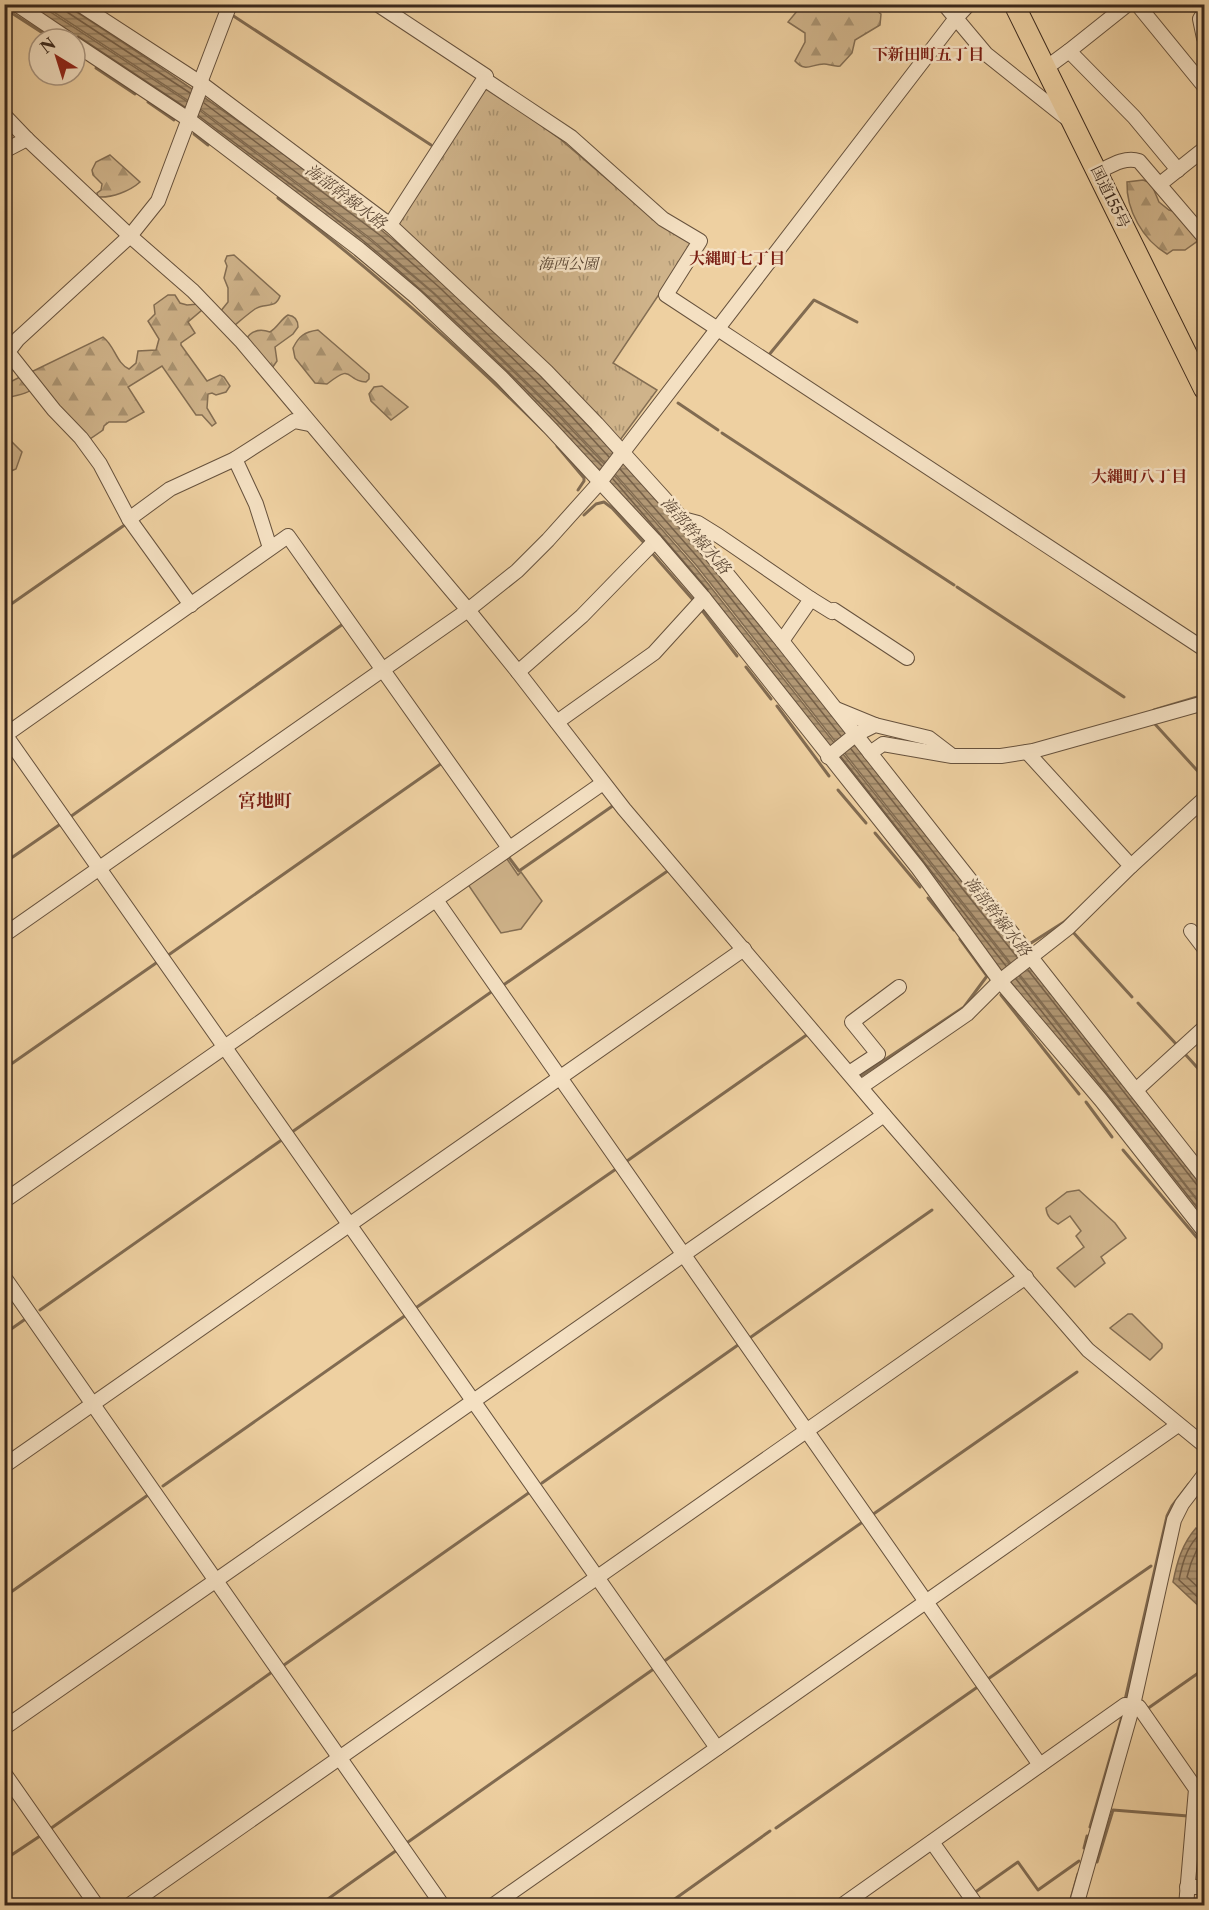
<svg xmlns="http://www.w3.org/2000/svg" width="1209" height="1910" viewBox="0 0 1209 1910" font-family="'Libre Caslon Text','Noto Serif JP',serif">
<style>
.grass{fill:#cfb38a;stroke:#846e53;stroke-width:1.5}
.forest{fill:url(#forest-firs);stroke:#846e53;stroke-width:1.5}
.park{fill:url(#park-tufts);stroke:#846e53;stroke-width:1.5}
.water{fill:url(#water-rules);stroke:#816b51;stroke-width:1.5}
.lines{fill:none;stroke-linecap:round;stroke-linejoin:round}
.shore{stroke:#766048;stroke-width:1.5}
.stream{stroke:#816b51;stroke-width:3}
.minor-casing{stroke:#67523d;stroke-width:16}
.highway-casing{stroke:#3a281c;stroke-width:22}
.minor{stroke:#f4e0c2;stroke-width:14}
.highway{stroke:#eed0a1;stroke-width:20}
.labels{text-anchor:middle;stroke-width:5;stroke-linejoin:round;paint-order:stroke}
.street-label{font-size:15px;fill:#3a281c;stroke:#f4e0c2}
.park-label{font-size:15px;font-style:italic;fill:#584432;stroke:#f4e0c2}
.neighbourhood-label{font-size:16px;font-weight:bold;fill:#7a1f14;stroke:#f4e0c2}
.water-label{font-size:16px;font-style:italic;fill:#5e4936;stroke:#f4e0c2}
.quarter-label{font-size:18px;font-weight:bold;fill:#7a1f14;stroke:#f4e0c2}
</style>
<defs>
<pattern id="forest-firs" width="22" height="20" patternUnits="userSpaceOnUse" patternTransform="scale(1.5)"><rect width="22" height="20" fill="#cfb38a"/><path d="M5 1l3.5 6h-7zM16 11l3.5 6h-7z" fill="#a99270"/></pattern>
<pattern id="park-tufts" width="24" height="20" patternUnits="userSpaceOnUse" patternTransform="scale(1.5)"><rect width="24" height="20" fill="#cfb38a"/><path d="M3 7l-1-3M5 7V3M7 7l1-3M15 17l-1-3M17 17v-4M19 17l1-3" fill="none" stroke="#a99270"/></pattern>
<pattern id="water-rules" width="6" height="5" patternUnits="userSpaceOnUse" patternTransform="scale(1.5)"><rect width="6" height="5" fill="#b19774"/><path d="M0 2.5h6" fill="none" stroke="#917b5e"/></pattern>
</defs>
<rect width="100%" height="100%" fill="#eed0a1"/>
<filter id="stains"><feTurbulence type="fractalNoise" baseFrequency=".00333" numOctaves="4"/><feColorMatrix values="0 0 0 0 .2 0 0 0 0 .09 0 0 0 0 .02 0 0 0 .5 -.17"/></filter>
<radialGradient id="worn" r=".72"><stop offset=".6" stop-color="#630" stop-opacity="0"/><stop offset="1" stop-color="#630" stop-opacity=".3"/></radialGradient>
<!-- grass -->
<g class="grass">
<polygon points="505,856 518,875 521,872 542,901 521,929 501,933 467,883"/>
<path d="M1079,1190L1115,1223L1126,1238L1101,1257L1105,1263L1075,1287L1057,1268L1084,1247L1076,1236L1081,1231L1070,1216L1058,1224C1051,1220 1047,1217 1046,1208L1067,1192Z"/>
<polygon points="1128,1314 1132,1314 1162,1344 1162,1348 1150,1360 1110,1328"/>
</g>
<!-- forest -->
<g class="forest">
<path d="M802,5H870L881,14L880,25L855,40L852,53L840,66C834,67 829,64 824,64C811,64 806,73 795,61L805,42V33L788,22Z"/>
<path d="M110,155L140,182C130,191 112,198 98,197L97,193L101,190L102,184L93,175L92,170L96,162Z"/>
<path d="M1143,180L1151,183L1159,202L1169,210L1176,212L1199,240L1185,250H1173L1167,254C1143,240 1126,210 1127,182Z"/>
<path d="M234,255L280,296C275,310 265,302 255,309C248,314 241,320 235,325L220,312L228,302V288L224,278L227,266L225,261L227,256Z"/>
<path d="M168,295H175L180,303L187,305L199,304L202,310L188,322L195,333L181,343V345L207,381L220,375L224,377L230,386L226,392L216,395L212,393L208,394L207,408L216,423L212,426L202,415H196L162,366L128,387L144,412L126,422H109L104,426L103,430L87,441L29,373L103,337C115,346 116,363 129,369L136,363L138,351L156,350L159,339L148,321L155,314L154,305Z"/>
<path d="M288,315C296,316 298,321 298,327L293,334L275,347L277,361L272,368L244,342C250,331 259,328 270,332C278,327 281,319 288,315Z"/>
<path d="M318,330L369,374V379L366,382C344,381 355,362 327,384L315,383L295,358L293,348C299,336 304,332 318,330Z"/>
<path d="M22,376L31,390C21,397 12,394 5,400L6,384Z"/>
<polygon points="382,386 408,407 391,420 371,401 369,394 374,387"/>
<polygon points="5,406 9,439 22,452 16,469 11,471 5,462"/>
</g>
<!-- park -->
<polygon class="park" points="490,89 560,139 650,216 691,241 692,245 613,363 657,390 620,440 398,228 399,222 483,90"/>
<!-- water -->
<g class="water">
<polygon points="20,5 40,5 194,106 370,240 433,293 555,412 607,467 694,566 1204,1209 1204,1226 687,574 421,297"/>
<path d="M43,5H66C195,89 324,177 440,280C534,364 621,458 704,555C756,616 804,680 854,743C971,890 1088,1037 1204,1184V1208L696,565L608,466L556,411L434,293L371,239L195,105Z"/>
<path d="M1196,1528L1204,1534V1611L1173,1582C1177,1562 1182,1544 1196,1528Z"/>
</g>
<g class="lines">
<!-- shore -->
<g class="shore">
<polyline points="64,4 67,12 190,93"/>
<polyline points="78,36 185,107"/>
<polyline points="204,103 381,236 439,287 562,406 609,457"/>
<path d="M199,116C254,158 313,199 366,243C450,312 526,389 602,466"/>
<polyline points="620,469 701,561 841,736"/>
<polyline points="613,479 708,590"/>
<polyline points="851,749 1017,957"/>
<polyline points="841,757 1006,966"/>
<polyline points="1028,970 1197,1185 1204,1187"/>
<polyline points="1016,979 1204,1216"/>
<path d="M1204,1538L1197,1537C1186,1549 1182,1565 1179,1580L1204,1603"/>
<polyline points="1204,1546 1198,1547 1191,1563 1187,1577 1204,1593"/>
</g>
<!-- stream -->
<g class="stream">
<polyline points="4,8 52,39"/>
<polyline points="232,15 431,145"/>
<polyline points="96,68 135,94"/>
<polyline points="148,102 174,120"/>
<polyline points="194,134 208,145"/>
<path d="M278,198C372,269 459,348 543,430"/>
<polyline points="768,356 814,300 857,322"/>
<polyline points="678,403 718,430"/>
<polyline points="722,433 954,585"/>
<polyline points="557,446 584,478 584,481 578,490"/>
<polyline points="584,515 596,504 604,502 612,508 646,545"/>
<polyline points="651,552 694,601"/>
<polyline points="309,577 320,593"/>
<polyline points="957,587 1124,697"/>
<polyline points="4,609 126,524"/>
<polyline points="701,609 737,656"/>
<polyline points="746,667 771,699"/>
<polyline points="777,706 829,776"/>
<polyline points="1154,710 1204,695"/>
<polyline points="1154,723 1204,778"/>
<polyline points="838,790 866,823"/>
<polyline points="70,817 343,624"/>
<polyline points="875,833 920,887"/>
<polyline points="507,855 519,871 614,805"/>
<polyline points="4,863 62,823"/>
<polyline points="928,898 954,930"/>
<polyline points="1072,931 1132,997"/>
<polyline points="1031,943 1064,922 1074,913"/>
<polyline points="167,956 442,763"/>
<polyline points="502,986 669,870 670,871"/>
<polyline points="1001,995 1079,1094"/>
<polyline points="1138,1003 1177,1045"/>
<polyline points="1185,1054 1204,1075"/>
<polyline points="4,1069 159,961"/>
<polyline points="859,1077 964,1007 987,976 960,939"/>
<polyline points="1086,1102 1112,1137"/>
<polyline points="292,1132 494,990"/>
<polyline points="1123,1150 1204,1246"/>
<polyline points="627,1161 808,1034"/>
<polyline points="417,1307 616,1169"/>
<polyline points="40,1310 283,1139"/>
<polyline points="4,1334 24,1320"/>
<polyline points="751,1337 932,1210"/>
<polyline points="1198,1472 1204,1464"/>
<polyline points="542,1483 738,1345"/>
<polyline points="163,1486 406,1315"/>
<polyline points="1201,1493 1204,1496"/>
<polyline points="872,1515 1077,1372"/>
<polyline points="4,1597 148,1495"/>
<polyline points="663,1662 864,1521"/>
<polyline points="284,1665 530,1492"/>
<polyline points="985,1681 1151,1566"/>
<polyline points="1125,1700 1167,1516 1172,1506 1189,1484"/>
<polyline points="1147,1709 1204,1669"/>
<polyline points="1090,1827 1123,1713"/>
<polyline points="776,1828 979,1686"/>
<polyline points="50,1829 272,1672"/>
<polyline points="408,1842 655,1668"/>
<polyline points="1084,1848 1087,1836"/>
<polyline points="4,1860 40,1836"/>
<polyline points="1097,1862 1113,1810 1188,1816"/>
<polyline points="974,1893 1018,1862 1038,1890 1079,1861"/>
<polyline points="318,1906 397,1850"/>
<polyline points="665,1906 770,1831"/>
<polyline points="956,1906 965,1899"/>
<polyline points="1069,1906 1078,1874"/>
</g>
<!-- minor casing -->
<g class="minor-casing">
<g id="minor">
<polyline points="16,4 68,39"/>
<polyline points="79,4 202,84 390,225 546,371 597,424 672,507 782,641 1204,1177"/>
<polyline points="377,4 486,76 390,225"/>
<polyline points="944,4 986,54 1070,121"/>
<polyline points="1128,4 1069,51 1134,117 1178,170"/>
<polyline points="1137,4 1204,86"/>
<polyline points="1204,13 1200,19 1204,38"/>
<polyline points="75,44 188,119 359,249 415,296 501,377 551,429 655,541 704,598 918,868 1000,981 1101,1100 1204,1231"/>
<polyline points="1046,68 1069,51"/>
<polyline points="484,79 571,137 663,219 700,241 666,295 1204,649"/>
<polyline points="200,83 230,4"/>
<polyline points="4,115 27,139 130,236 193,291 242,342 468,610 518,672 624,809 884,1115 1088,1350 1204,1445"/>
<polyline points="4,151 27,139"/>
<path d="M1098,172C1110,166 1125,156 1139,161L1204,237"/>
<polyline points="1160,184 1204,149"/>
<polyline points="8,352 54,410 81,438 100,464 129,519 191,605"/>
<polyline points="4,357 18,339 130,236 158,201 202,84"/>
<polyline points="235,459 256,504 270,548"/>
<polyline points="129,519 170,489 235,459 294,421 309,424"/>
<polyline points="683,519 698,523 719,536 811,599 782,641"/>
<polyline points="811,599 832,612 834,610 907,658"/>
<polyline points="518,672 582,616 655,541"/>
<polyline points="836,709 875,725"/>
<polyline points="557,722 654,653 704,598"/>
<polyline points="4,733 717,1748"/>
<polyline points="4,736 288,536 509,848"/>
<polyline points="870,753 883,744 952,756 1001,756 1033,751 1204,703"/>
<polyline points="828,757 855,735 875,725 929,738 950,754"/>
<polyline points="1131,866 1204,799"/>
<polyline points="436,900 1040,1765"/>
<polyline points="1191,931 1204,948"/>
<polyline points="4,935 468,610 517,571 548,540 600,482 956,18 969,4"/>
<polyline points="849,1073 878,1054 852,1022 899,987"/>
<polyline points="861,1087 967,1014 1000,981 1068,928 1131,866 1027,752"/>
<polyline points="1136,1090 1204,1028"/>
<polyline points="4,1201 603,783"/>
<polyline points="4,1277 443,1906"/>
<polyline points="4,1466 744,949"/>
<polyline points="4,1728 884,1115"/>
<polyline points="4,1773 97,1906"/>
<polyline points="932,1842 977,1906"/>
<polyline points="1187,1887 1204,1887"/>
<polyline points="128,1906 1026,1277"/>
<polyline points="492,1906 1178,1425"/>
<polyline points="841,1906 1125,1705 1139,1707 1196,1789 1186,1906"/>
<polyline points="1076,1906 1133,1705 1174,1520 1182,1504 1204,1475"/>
</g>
</g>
<!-- highway casing -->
<g class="highway-casing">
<polyline id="highway" points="1014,4 1204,389"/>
</g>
<!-- minor -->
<use href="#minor" class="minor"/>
<!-- highway -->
<use href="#highway" class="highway"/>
</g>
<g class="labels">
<!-- street labels -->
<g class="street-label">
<text transform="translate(1110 197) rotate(64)" y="5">国道155号</text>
</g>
<!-- park labels -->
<g class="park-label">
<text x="568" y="269">海西公園</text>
</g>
<!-- neighbourhood labels -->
<g class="neighbourhood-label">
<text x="928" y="60">下新田町五丁目</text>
<text x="737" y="264">大縄町七丁目</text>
<text x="1139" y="482">大縄町八丁目</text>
</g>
<!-- water labels -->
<g class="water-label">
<text transform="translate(346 196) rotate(37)" y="6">海部幹線水路</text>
<text transform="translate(696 535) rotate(49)" y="6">海部幹線水路</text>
<text transform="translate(998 916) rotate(52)" y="6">海部幹線水路</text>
</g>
<!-- quarter labels -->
<g class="quarter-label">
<text x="265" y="807">宮地町</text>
</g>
</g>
<!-- margin -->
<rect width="1209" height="1910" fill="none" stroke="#eed0a1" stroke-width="24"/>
<rect x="6" y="6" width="1197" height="1898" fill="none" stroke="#3a281c" stroke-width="3"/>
<rect x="12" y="12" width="1185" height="1886" fill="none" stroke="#3a281c" stroke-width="1.5"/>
<!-- north arrow -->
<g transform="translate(57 57) rotate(322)"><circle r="28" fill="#f4e0c2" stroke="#aa9680" stroke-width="1.5"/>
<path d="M0-4.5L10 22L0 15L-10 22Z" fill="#8f2418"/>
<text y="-9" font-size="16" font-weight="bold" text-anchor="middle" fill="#3a281c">N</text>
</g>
<rect width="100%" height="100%" filter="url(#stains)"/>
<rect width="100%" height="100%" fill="url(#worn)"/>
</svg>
